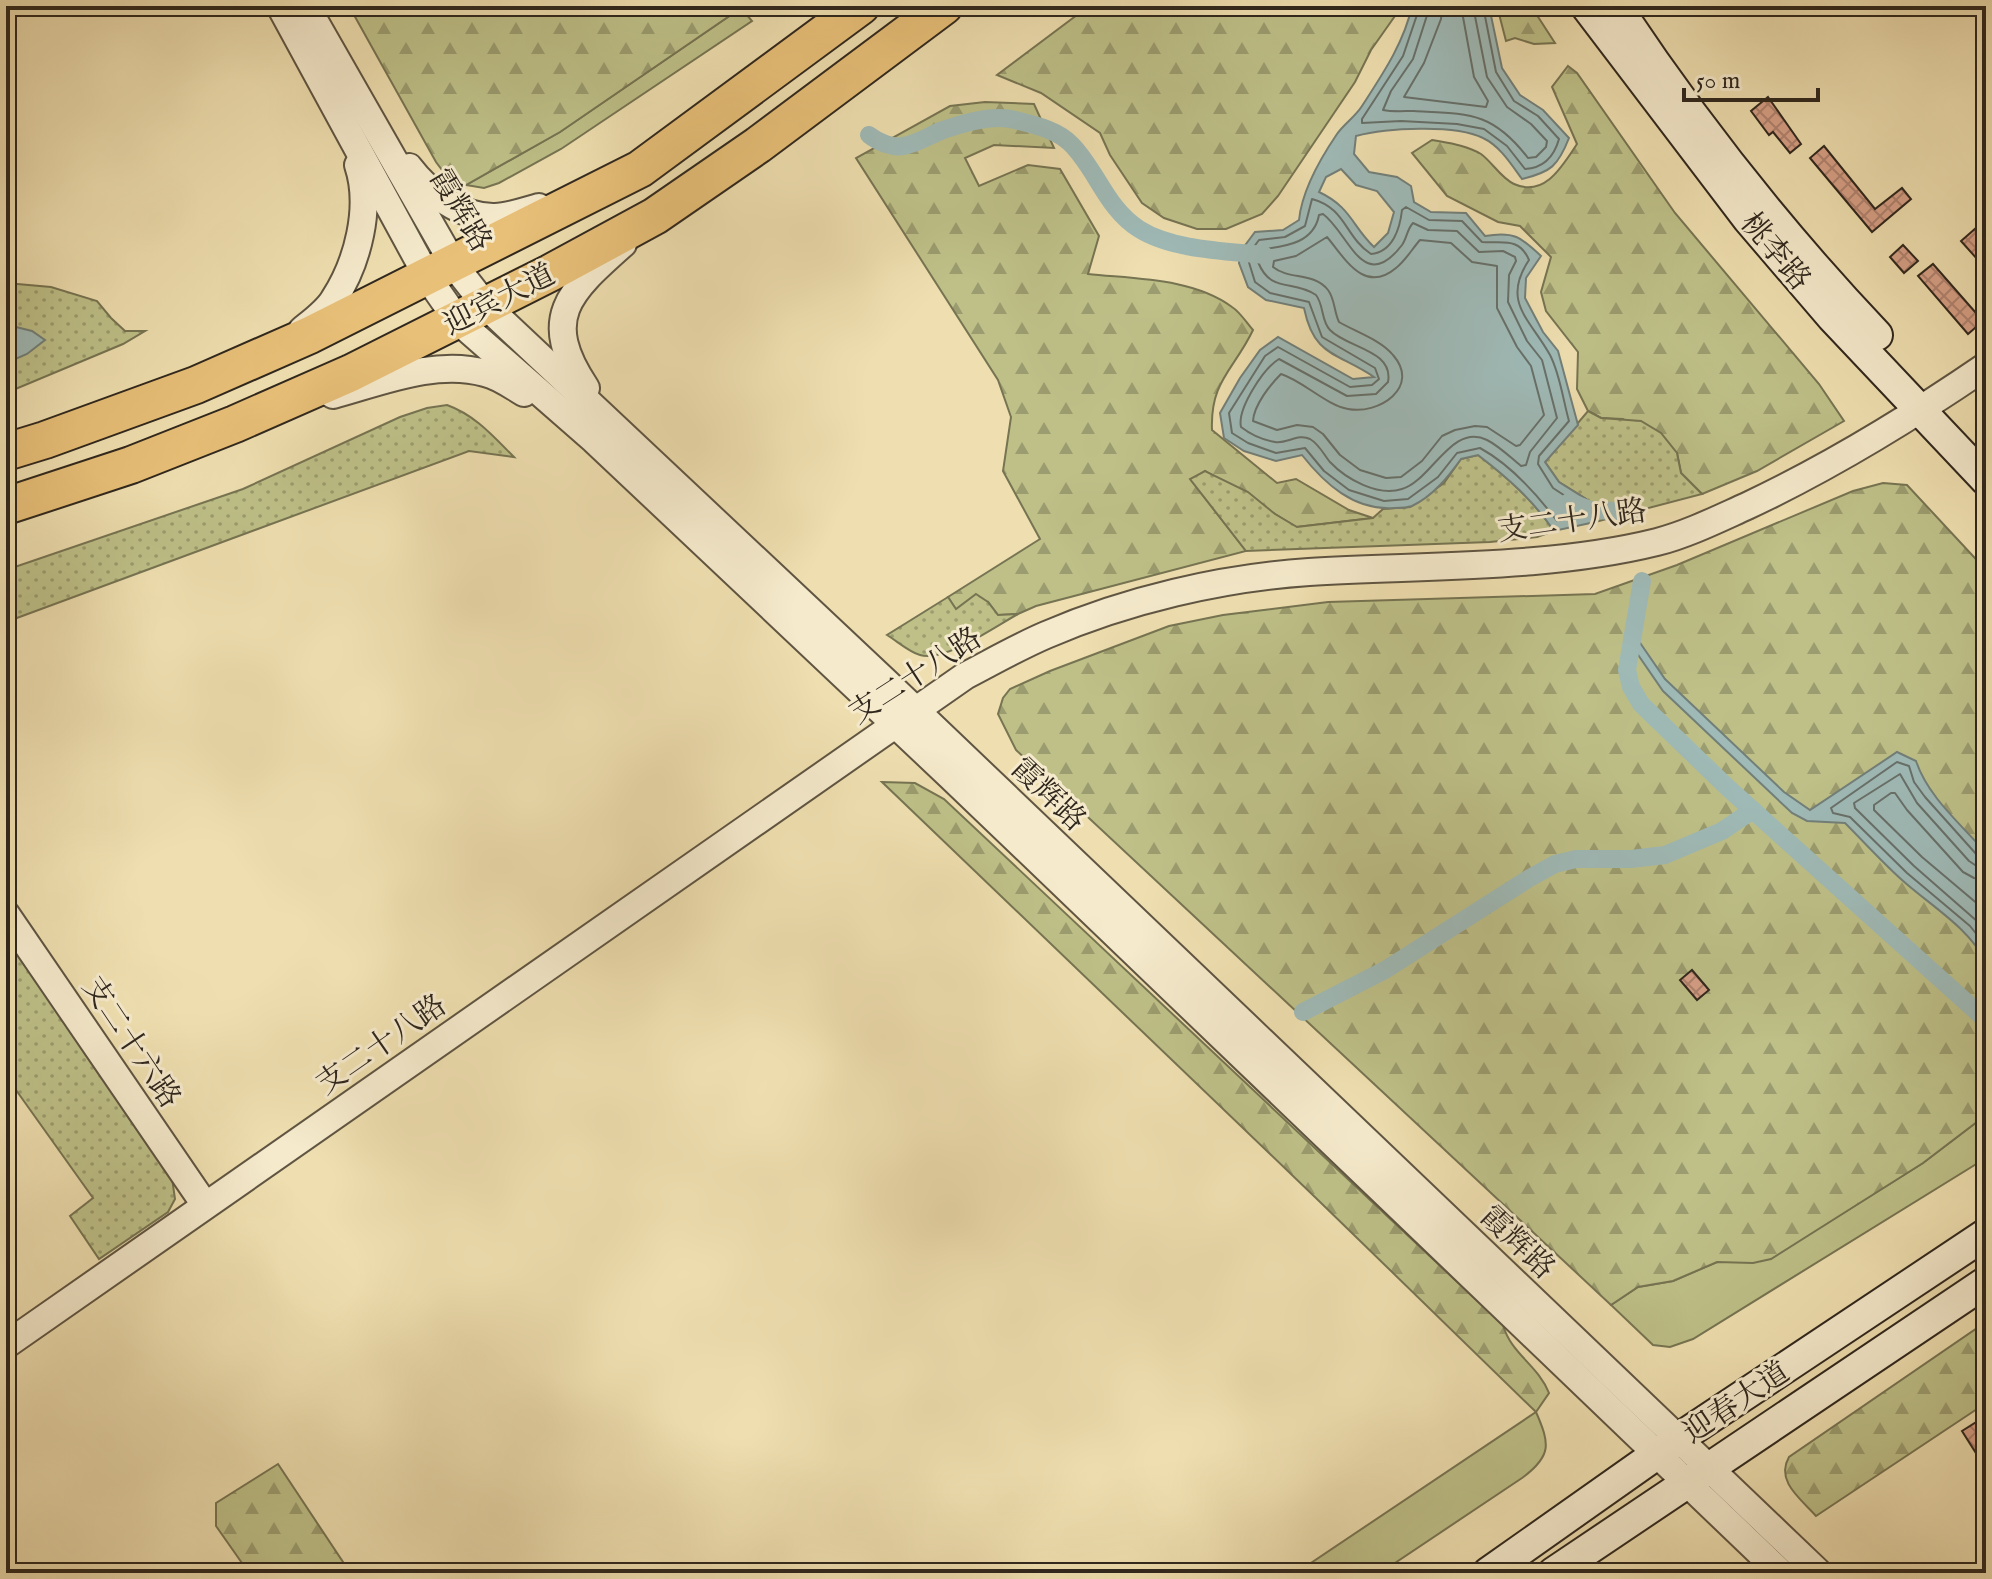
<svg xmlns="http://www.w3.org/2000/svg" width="1992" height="1579" viewBox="0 0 1992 1579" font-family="'IM FELL English','Noto Serif SC',serif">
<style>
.green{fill:#bec088;stroke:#767452;stroke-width:2}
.forest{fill:url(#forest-firs);stroke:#767452;stroke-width:2}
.garden{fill:url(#garden-dots);stroke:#767452;stroke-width:2}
.water{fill:#9fbab7;stroke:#727f79;stroke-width:2;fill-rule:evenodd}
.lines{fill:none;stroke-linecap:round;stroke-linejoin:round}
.shore{stroke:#67706a;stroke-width:2}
.canal{stroke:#9fbab7;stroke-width:18}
.building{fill:url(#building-cross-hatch);stroke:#2f271d;stroke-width:2}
.tertiary-casing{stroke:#5f5542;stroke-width:30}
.secondary-casing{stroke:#2f271d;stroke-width:34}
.trunk-casing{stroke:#2f271d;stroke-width:40}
.tertiary{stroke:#f5eacc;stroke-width:26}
.secondary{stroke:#f5eacc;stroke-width:30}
.trunk{stroke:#e8c078;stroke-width:36}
.labels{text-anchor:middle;stroke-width:6;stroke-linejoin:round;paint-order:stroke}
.street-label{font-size:30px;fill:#2f271d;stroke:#f5eacc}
</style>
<defs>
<pattern id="forest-firs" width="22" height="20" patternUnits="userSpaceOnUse" patternTransform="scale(2)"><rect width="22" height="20" fill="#bec088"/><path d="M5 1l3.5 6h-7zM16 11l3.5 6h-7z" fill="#9b9c6f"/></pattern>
<pattern id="garden-dots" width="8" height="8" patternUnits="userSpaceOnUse" patternTransform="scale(2)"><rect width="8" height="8" fill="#bec088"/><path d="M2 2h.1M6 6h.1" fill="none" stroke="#9b9c6f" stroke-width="1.8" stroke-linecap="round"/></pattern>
<pattern id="building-cross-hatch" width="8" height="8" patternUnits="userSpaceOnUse" patternTransform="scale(2)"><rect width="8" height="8" fill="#d7a087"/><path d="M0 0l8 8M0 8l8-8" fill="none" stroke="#af826e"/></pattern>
</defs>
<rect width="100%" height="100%" fill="#efdfb0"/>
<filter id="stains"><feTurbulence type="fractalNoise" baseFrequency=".0025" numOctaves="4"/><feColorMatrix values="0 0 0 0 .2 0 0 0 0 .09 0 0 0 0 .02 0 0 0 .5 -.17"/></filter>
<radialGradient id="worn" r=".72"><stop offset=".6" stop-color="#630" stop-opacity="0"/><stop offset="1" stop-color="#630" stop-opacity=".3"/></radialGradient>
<!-- green -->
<g class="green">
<polygon points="741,8 752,21 561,149 499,183 484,188 466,185 560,132"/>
<polygon points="1986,1115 1986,1158 1693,1339 1670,1347 1653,1345 1611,1305 1638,1287 1673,1281 1717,1262 1771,1258 1923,1163"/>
<path d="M1536,1412C1550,1444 1552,1456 1522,1478L1380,1573H1296Z"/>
</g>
<!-- forest -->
<g class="forest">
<polygon points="349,6 739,6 741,8 560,132 466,185 445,174 436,162"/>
<polygon points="1089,6 1396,6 1395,16 1371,50 1355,82 1278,196 1262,214 1226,229 1197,229 1164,218 1142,203 1110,155 1100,133 1041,93 997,75"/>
<polygon points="1497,6 1531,6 1555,43 1534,44 1515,38 1506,41"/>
<path d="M1568,66L1577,73L1675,213L1819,384L1844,421L1757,471L1702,494L1681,473L1677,453L1623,419L1601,418L1588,411L1577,389L1578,352L1546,311L1541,292L1551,257L1520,226L1498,222L1447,196L1412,153L1432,140C1448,143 1466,145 1481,154C1492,162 1501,178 1514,184C1545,198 1563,165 1577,144L1552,87Z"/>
<path d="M985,102L1034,104L1054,148L994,145L965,158L979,186L1028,165L1060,169L1099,236L1088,274C1134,279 1193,278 1232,307C1240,312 1246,322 1253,330C1234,370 1210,381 1212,430L1277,483L1296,479L1349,510L1373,518L1296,527L1205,471L1191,480L1246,551L1036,606L1018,614L998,615L988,602L956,610L948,597L1040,539L1003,471L1011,417L998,380L856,158L950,106Z"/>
<polygon points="1883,483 1907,485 1986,570 1986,1115 1923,1163 1771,1259 1753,1263 1717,1262 1673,1281 1638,1287 1611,1305 1016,750 998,714 1003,698 1010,689 1050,671 1169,626 1223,615 1328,602 1595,594 1677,565 1853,491"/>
<path d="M882,782L915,783L944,799L1503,1325C1511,1354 1538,1365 1549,1393L1536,1412L1318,1200Z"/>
<path d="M1986,1322V1403L1816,1516C1801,1499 1775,1481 1789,1457Z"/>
<polygon points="278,1464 347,1568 339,1573 249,1573 216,1526 216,1503"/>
</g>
<!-- garden -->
<g class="garden">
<polygon points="6,283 51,287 97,301 111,318 125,331 145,331 123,344 6,393"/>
<path d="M447,405C475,415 493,436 514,457L469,451L6,622V570L243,489L400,417L427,408Z"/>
<polygon points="1588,411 1601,418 1641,421 1661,433 1677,453 1681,473 1702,494 1595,522 1586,499 1559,482 1545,462"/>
<path d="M1478,455C1508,478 1533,500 1554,531L1537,537L1490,542L1246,551L1190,479L1205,471L1248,492L1275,514L1297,527L1373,518L1383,509L1410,507L1444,483L1461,459Z"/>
<path d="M976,594L988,602L998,615L1018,614C996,626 944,663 920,655C909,652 897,641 887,635L948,597L956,609Z"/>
<polygon points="6,932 172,1178 175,1199 168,1212 99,1259 70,1216 93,1198 6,1076"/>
</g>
<!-- water -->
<g class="water">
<path d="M1412,6H1489L1502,68L1520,95L1543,110L1569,138C1558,166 1551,172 1522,179C1511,164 1500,146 1483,138C1455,124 1386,128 1356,136L1354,154L1369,172L1397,177L1411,186L1414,202L1431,212L1466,213L1485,236C1514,231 1521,237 1541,256L1526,278L1525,298L1543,332L1558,351L1578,425L1545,462L1559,482L1586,499L1595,522L1554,531C1533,500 1508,478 1478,455L1461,459C1448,477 1433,496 1412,506C1407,508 1400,508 1394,508C1354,511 1324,483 1302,455L1276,461L1244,451L1224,438L1220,413L1240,378L1260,350L1278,337L1353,379L1374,377C1337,352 1314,357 1304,308L1266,300L1248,287L1239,263L1240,252L1255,232L1283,230L1299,220C1302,190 1320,159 1337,134C1344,124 1355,117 1362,106C1382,75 1404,43 1412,6ZM1341,169L1356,185L1377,191L1394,212L1388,233L1374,247C1352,226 1351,207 1319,192L1326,177Z"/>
<polygon points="12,326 32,331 45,340 27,354 6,363 6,327"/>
<path d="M1634,634L1665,679L1784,792L1810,810L1897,752L1916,761C1928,797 1961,824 1986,853V962C1968,927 1931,906 1902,880C1882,862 1864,842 1845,823L1807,821L1792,813L1663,691L1632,646Z"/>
</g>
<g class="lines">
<!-- shore -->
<g class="shore">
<path d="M1420,6L1403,56L1362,119V123L1401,121L1457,124L1484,129L1507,146L1525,169C1543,168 1554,157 1559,139L1538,116L1514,101L1496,72L1483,6"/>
<path d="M1430,6L1413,59L1391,91L1383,110C1392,112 1404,111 1414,111C1468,114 1492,111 1528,158L1536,157L1546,147L1547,141L1531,124L1507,107L1487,77L1473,6"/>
<polyline points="1442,6 1441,19 1424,63 1404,97 1486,107 1488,101 1474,77 1461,6"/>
<path d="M1312,199C1346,208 1345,237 1371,254C1393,252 1400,228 1402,210L1406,207L1429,220L1462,221L1482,242C1501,244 1519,236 1529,260C1501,302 1530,319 1550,355C1560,374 1563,400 1569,421L1539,456L1538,464L1553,488L1579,505L1581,516L1557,521C1536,493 1511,465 1480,448L1457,453L1438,477L1408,499L1384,501L1349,490L1324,471L1305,448L1276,453L1248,443L1232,433L1229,413L1265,356L1278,347L1350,387L1372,385L1379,379L1375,368L1322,337L1309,302L1270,293L1255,282L1247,256L1259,240L1285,237L1305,226Z"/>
<path d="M1323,214C1349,233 1363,296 1402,245C1407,238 1407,229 1413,223L1428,230L1457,231L1479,252L1503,251L1515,257L1516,261L1509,275L1508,302L1527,341L1542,360L1557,418L1530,452L1526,465L1521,466C1510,457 1499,446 1487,440C1452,422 1431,481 1402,489C1378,497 1346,479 1330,462C1324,455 1319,444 1310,439C1298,433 1287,444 1275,442C1263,440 1250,434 1241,427C1237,409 1263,369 1279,359L1347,396L1376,394L1388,382C1394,350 1347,348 1330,330C1321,321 1324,305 1316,295C1292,279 1271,294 1258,262L1265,249C1288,246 1314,242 1319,215Z"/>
<path d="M1327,237C1344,257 1364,295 1396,268C1406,260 1412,249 1420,240L1451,243L1472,262L1497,266V308L1517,347L1531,366L1544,415L1520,445L1516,446L1487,427L1475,426L1455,430L1442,436L1422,461L1401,477L1386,478L1360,470L1340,455L1323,434L1313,427L1297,425L1277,430L1253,421C1254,405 1270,385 1281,374C1303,381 1326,405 1348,409C1379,415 1421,387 1393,355C1381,340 1356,332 1339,322C1334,312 1335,299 1328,290C1314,272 1289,280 1273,267L1274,261L1296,256Z"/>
<polyline points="1986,857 1977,855 1925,797 1914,782 1909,766 1897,762 1831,808 1833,813 1850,817 1907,873 1970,926 1986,946"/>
<polyline points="1986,868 1978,867 1969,861 1917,803 1900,774 1854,803 1855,808 1914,866 1986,929"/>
<polyline points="1986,880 1974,878 1963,872 1907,810 1895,793 1891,793 1874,805 1874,810 1922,857 1986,911"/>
</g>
<!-- canal -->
<g class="canal">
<path d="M869,135C878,142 892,148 903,146C917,144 930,135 943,130C964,123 993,114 1015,120C1034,125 1056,129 1071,144C1097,170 1106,208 1139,229C1172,250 1226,251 1264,255"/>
<polyline points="1569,502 1590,510 1617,511 1632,515"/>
<polyline points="1642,581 1627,670 1631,687 1641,704 1727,787 1986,1020"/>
<polyline points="1303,1012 1385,970 1528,879 1555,864 1576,859 1631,859 1665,855 1722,831 1753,810"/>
</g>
</g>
<!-- building -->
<g class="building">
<polygon points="1768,97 1801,144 1790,153 1773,132 1769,135 1751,111"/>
<polygon points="1824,146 1875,209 1902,188 1911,199 1872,232 1810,158"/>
<polygon points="1976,228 1986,240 1986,269 1961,241"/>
<polygon points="1903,245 1918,261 1904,273 1890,257"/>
<polygon points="1933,264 1983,321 1968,334 1918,276"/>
<polygon points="1692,970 1709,990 1697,1000 1680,980"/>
<polygon points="1978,1421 1986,1435 1986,1469 1962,1431"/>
</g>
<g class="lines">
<!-- tertiary casing -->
<g class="tertiary-casing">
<g id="tertiary">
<polyline points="280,6 428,278 458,321 594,440 951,777 1781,1573"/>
<polyline points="306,6 454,265 486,306 886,682 1819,1573"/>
<path d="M409,167C428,192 461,218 495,217C511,216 525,211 539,207"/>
<path d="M302,330C313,321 327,311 334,299C358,262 372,207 358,165"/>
<path d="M586,388C539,318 569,292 623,244"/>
<path d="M333,395C381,382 436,359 485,373C499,376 512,386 524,393"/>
<polyline points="6,914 205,1205"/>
<path d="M6,1345L965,676C992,662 1018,647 1046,635C1127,600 1221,578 1309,572C1422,565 1548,569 1657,542C1688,534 1718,519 1747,506C1830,467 1910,418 1986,366"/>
</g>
</g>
<!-- secondary casing -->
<g class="secondary-casing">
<g id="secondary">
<polyline points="1586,6 1748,219 1832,317 1986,480"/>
<path d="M1616,6C1693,122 1781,234 1877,335"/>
<polyline points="1488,1573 1678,1439 1986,1234"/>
<polyline points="1553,1573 1986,1282"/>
</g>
</g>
<!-- trunk casing -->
<g class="trunk-casing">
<g id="trunk">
<polyline points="6,452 45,440 196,385 310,335 640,169 861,6"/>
<polyline points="6,506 131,465 235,424 351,373 550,273 655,216 758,145 944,6"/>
</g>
</g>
<!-- tertiary -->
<use href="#tertiary" class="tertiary"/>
<!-- secondary -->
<use href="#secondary" class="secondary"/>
<!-- trunk -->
<use href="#trunk" class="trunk"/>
</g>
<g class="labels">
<!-- street labels -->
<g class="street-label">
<text transform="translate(461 210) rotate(59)" y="10">霞辉路</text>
<text transform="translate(1776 251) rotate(50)" y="10">桃李路</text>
<text transform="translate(499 299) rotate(-27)" y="10">迎宾大道</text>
<text transform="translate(1572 520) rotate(-8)" y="10">支二十八路</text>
<text transform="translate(915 675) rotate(-33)" y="10">支二十八路</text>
<text transform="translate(1049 794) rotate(44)" y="10">霞辉路</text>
<text transform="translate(132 1042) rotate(56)" y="10">支二十六路</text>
<text transform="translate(381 1044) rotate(-35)" y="10">支二十八路</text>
<text transform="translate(1518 1242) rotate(44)" y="10">霞辉路</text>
<text transform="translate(1736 1402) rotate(-34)" y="10">迎春大道</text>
</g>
</g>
<!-- margin -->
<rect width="1992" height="1579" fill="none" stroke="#efdfb0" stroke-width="32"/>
<rect x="8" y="8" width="1976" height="1563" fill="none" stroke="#2f271d" stroke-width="4"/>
<rect x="16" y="16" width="1960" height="1547" fill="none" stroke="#2f271d" stroke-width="2"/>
<!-- scale -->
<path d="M1684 88v12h134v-12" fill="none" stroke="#2f271d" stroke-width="4"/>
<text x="1696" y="88" font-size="24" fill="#2f271d" stroke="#f5eacc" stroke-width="6" paint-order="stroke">50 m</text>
<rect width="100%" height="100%" filter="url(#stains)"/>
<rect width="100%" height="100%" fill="url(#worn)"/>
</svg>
